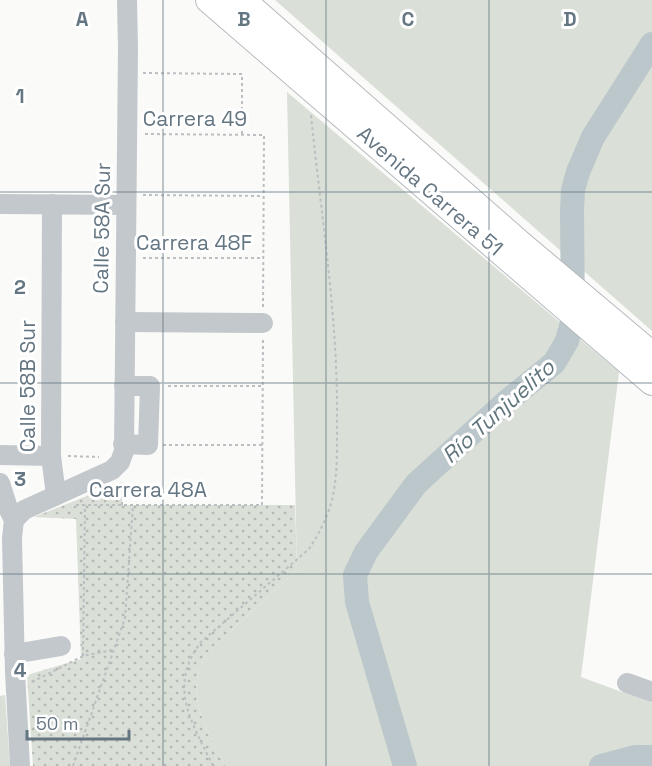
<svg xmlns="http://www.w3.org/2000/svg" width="652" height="766" viewBox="0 0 652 766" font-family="'Space Grotesk',sans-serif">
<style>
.grass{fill:#dadfd7}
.park{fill:url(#park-dots)}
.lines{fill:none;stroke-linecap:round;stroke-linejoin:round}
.river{stroke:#bbc7cb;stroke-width:24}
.major-casing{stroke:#b5babe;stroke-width:28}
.path{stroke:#bbbfc2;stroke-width:2;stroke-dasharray:3 3;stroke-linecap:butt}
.minor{stroke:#c3c8cc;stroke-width:20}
.major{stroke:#fff;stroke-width:26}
.grid{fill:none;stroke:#657683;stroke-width:1.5;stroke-opacity:0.55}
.labels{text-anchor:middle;stroke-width:6;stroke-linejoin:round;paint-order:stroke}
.street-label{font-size:21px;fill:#657683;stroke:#fff}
.water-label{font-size:22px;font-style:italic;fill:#60757c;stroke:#fff}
.grid-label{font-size:20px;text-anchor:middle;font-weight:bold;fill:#657683;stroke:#fff;stroke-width:6;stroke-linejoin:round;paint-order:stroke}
</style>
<defs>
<pattern id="park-dots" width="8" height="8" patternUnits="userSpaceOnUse" patternTransform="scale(1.5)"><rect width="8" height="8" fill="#dadfd7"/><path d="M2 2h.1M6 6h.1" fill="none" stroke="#b4b9b4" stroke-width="1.8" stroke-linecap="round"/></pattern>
</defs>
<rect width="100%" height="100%" fill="#fafaf8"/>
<!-- grass -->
<g class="grass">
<polygon points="275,0 652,0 652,331"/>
<path d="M287,92L619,372L581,677L652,703V766H225C206,728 182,692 208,652L297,570Z"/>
<polygon points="5,695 10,766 0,766 0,696"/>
</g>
<!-- park -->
<path class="park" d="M122,482V505H295L297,570L208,652C182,692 206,728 225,766H33L27,675L81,659L76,519L34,517Z"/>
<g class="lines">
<!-- river -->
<g class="river">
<polyline points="405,766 357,602 355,575 366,552 416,484 506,402 554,363 567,341 573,318 572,210 573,190 578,172 593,137 652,44"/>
<polyline points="601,766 635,757 652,757"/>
</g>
<!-- major casing -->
<g class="major-casing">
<g id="major">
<polyline points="209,0 652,382"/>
<polyline points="242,0 519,243 652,355"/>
</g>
</g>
<!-- path -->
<g class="path">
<polyline points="143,73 242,74 242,134"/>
<polyline points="145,134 264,135 263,307"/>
<polyline points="143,195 263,196"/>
<polyline points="143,258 263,258"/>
<polyline points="168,386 263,386"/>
<polyline points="163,445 262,445"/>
<polyline points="68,456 99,457"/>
<polyline points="76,505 262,505 263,340"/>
<polyline points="122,505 122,484"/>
<polyline points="83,656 85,505"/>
<polyline points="32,682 83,656 112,650"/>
<polyline points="73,766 125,618 133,505"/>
<path d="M213,766C192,722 167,687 201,642L309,549C319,534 327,518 332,500C338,475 337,445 337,419C338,317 321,215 311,115"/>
</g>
<!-- minor -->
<g class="minor">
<polyline points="0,204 126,205"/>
<polyline points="52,204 51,456 56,495"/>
<polyline points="125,322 263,323"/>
<polyline points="123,444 148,445 150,386 124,386"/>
<polyline points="0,455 51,456"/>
<polyline points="0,483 8,508 14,520"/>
<polyline points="14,654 61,646"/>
<polyline points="627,683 652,692"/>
<polyline points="20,766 15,672 12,538 14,520 24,510 112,470 120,462 124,451 128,48 127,0"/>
</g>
<!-- major -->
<use href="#major" class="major"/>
</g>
<!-- grid -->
<path class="grid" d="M163,0V766M326,0V766M489,0V766M0,192H652M0,383H652M0,574H652"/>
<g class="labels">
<!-- street labels -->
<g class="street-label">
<text x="195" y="126">Carrera 49</text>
<text transform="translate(430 191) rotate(41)" y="7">Avenida Carrera 51</text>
<text transform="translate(102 228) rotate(-89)" y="7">Calle 58A Sur</text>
<text x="194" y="250">Carrera 48F</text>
<text transform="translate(28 386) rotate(-90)" y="7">Calle 58B Sur</text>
<text x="148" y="497">Carrera 48A</text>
</g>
<!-- water labels -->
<g class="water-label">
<text transform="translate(498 411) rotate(-42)" y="8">Río Tunjuelito</text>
</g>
</g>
<g class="grid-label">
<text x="82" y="26">A</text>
<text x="244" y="26">B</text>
<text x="408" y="26">C</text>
<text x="570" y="26">D</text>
<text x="20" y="103">1</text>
<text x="20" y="294">2</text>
<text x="20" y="486">3</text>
<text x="20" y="677">4</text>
</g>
<!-- scale -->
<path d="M27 730v9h102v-9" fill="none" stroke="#657683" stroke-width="3"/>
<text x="36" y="730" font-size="18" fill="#657683" stroke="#ffffff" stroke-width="4.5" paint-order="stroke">50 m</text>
</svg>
